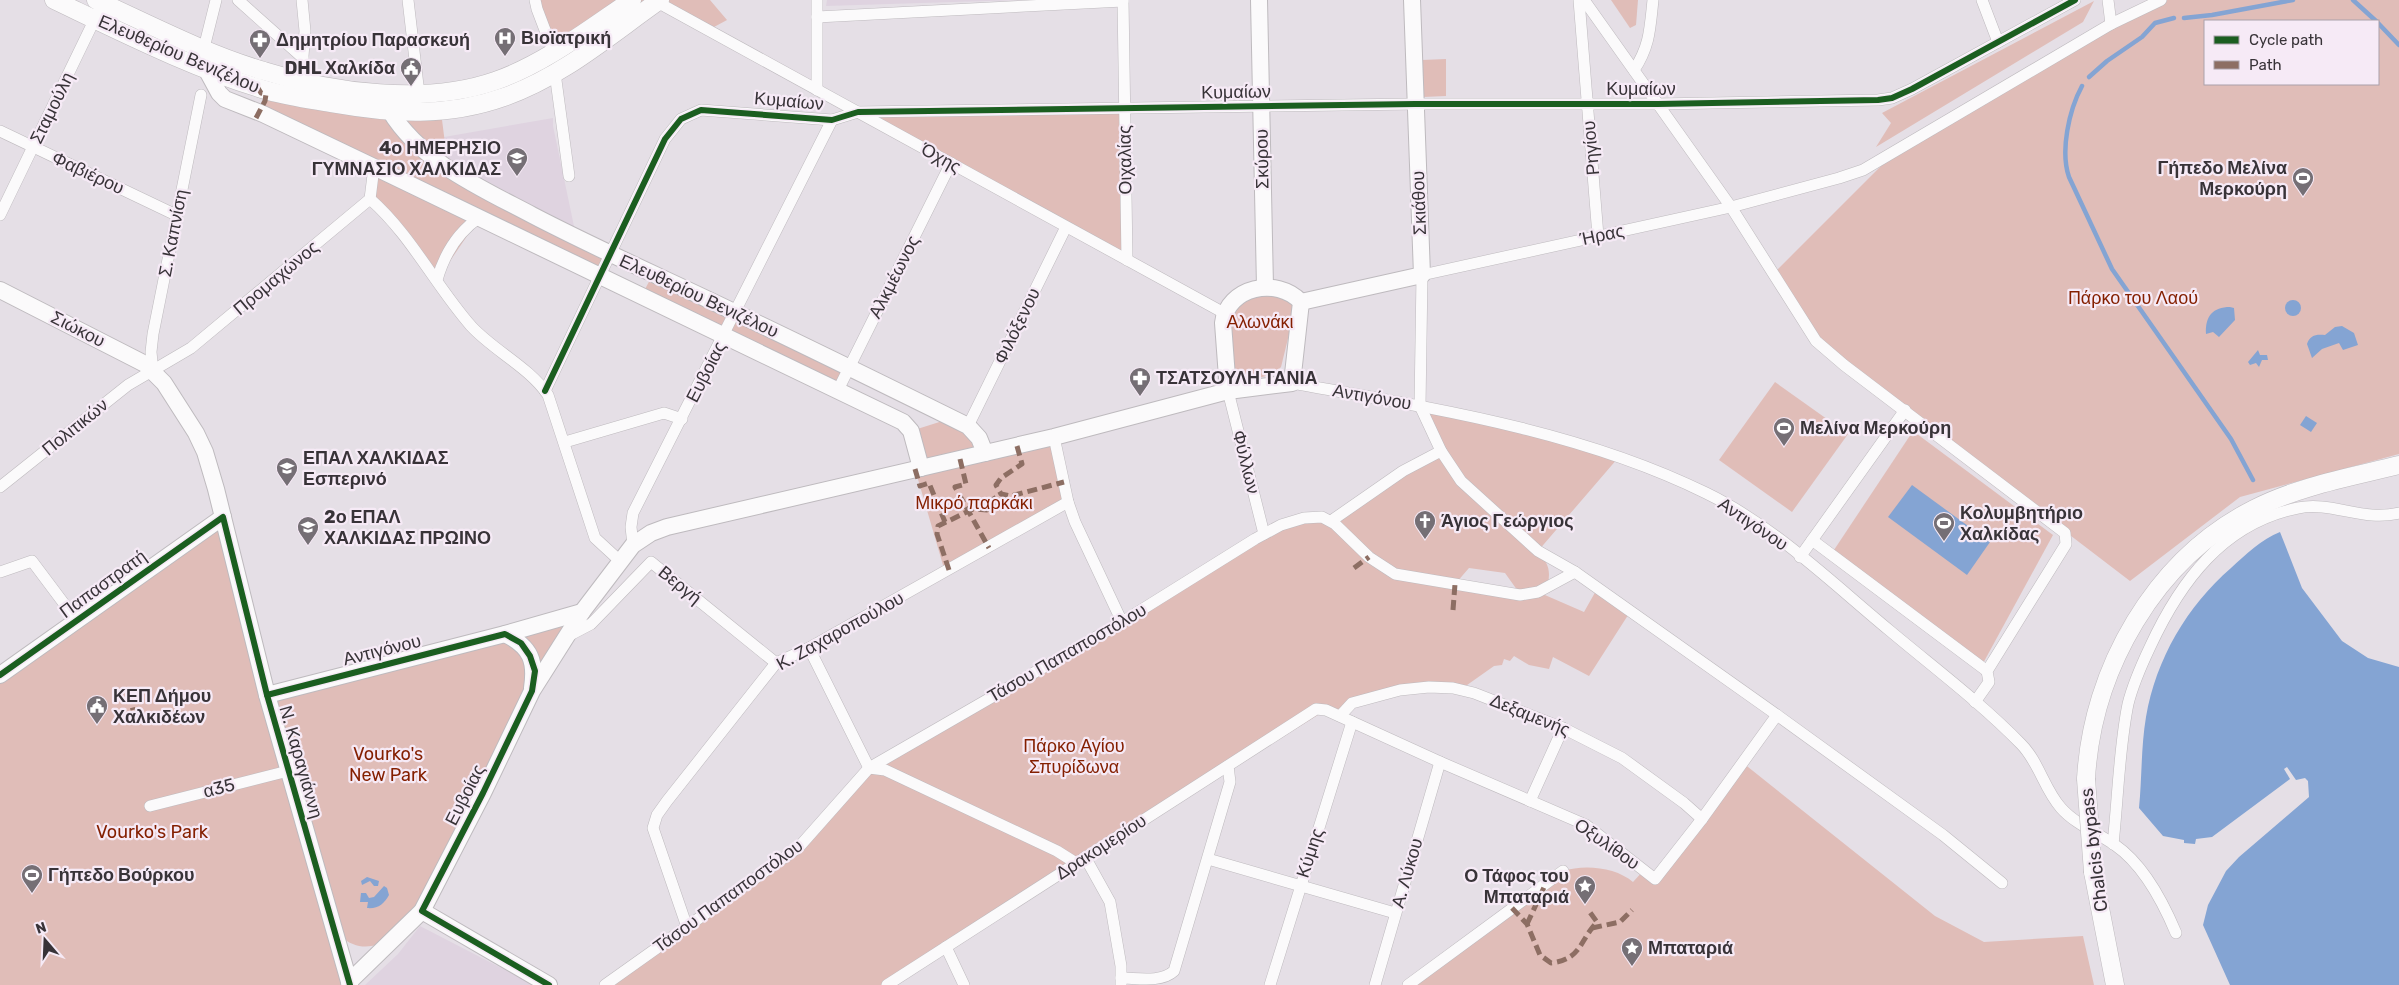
<svg xmlns="http://www.w3.org/2000/svg" width="2399" height="985" viewBox="0 0 2399 985" font-family="Rubik,sans-serif">
<style>
.built{fill:#dfd3e0}
.green{fill:#e0bdb8;fill-rule:evenodd}
.water{fill:#84a4d3}
.lines{fill:none;stroke-linecap:round;stroke-linejoin:round}
.stream{stroke:#84a4d3;stroke-width:4.5}
.street-casing{stroke:#bebabe;stroke-width:12}
.secondary-casing{stroke:#bebabe;stroke-width:18}
.primary-casing{stroke:#bebabe;stroke-width:19}
.street{stroke:#fbfafb;stroke-width:11}
.secondary{stroke:#fbfafb;stroke-width:16}
.primary{stroke:#fbfafb;stroke-width:18}
.primary-bridge-casing{stroke:#bebabe;stroke-width:19;stroke-linecap:butt}
.primary-bridge{stroke:#fbfafb;stroke-width:18}
.quiet{stroke:#8d6e63;stroke-width:5;stroke-dasharray:10 5;stroke-linecap:butt}
.cycleway-casing{stroke:#f6eaf6;stroke-width:9}
.cycleway{stroke:#1b5e20;stroke-width:6}
.labels{text-anchor:middle;stroke-width:4.5;stroke-linejoin:round;paint-order:stroke}
.poi-label{font-size:18px;font-weight:bold;fill:#383338;stroke:#f6eaf6;text-anchor:start}
.street-label{font-size:18px;fill:#383338;stroke:#f6eaf6}
.park-label{font-size:18px;fill:#841f00;stroke:#f6eaf6}
</style>
<rect width="100%" height="100%" fill="#e5dfe6"/>
<!-- built -->
<g class="built">
<polygon points="827,0 1022,0 826,6"/>
<polygon points="553,118 553,126 575,231 484,187 448,159 444,137"/>
<polygon points="420,926 534,985 365,985 398,954"/>
</g>
<!-- green -->
<g class="green">
<polygon points="535,0 710,0 727,20 714,27 657,2 576,60 441,112 447,159 446,166 611,255 601,276 480,217 437,280 370,199 374,167 263,114 274,74 438,93 553,51"/>
<polygon points="1611,0 1638,0 1636,25 1630,28"/>
<path d="M2161,0H2399V454L2240,497L2130,581L1816,341L1773,274L1896,151ZM2205,21H2378V84H2205Z"/>
<polygon points="2094,1 2083,22 1876,147 1891,123 1882,113"/>
<polygon points="1446,59 1446,96 1423,97 1422,60"/>
<polygon points="1125,108 1127,260 858,112"/>
<polygon points="653,274 849,368 838,390 642,295"/>
<polygon points="1251,292 1292,299 1294,314 1281,367 1274,374 1254,379 1244,375 1233,367 1229,321 1233,306"/>
<polygon points="1775,382 1848,434 1792,512 1719,460"/>
<path d="M1420,406L1618,458L1538,551C1547,562 1551,569 1548,583L1538,592L1584,612L1597,589L1630,612L1589,676L1553,657L1549,669L1529,665L1514,656L1510,661L1504,659L1502,665L1494,666L1460,690L1443,688L1353,703L1340,716L1326,710L887,985H605L799,847L869,768L1281,525L1327,519L1441,451ZM1469,568L1505,573L1520,594L1456,583Z"/>
<polygon points="952,418 985,453 1054,437 1068,502 945,572 915,469 911,431"/>
<polygon points="1913,431 2053,535 1981,667 1834,550"/>
<path d="M223,517L271,694L582,612L422,911C397,932 372,963 340,936L342,985H0V674Z"/>
<path d="M1743,763L1935,916L1984,942L2083,936L2094,985H1408L1563,871C1584,864 1616,867 1633,882L1644,870L1654,879Z"/>
</g>
<!-- water -->
<g class="water">
<circle cx="2293" cy="308" r="8"/>
<path d="M2230,307L2234,308L2235,320L2219,337L2213,332L2206,334C2205,316 2213,307 2230,307Z"/>
<path d="M2342,326L2354,333L2358,345L2343,350L2339,343L2322,349L2312,358L2307,344C2310,335 2316,334 2325,335L2335,327Z"/>
<polygon points="2258,350 2260,355 2267,355 2268,360 2262,360 2259,367 2256,363 2250,365 2248,362"/>
<polygon points="2306,416 2317,423 2311,432 2300,425"/>
<polygon points="1912,485 1990,542 1967,575 1888,517"/>
<path d="M2280,532L2302,588L2342,641L2368,658L2399,667V985H2230L2203,925L2208,905L2226,871L2239,857L2309,797L2308,781L2305,778L2296,780L2287,767L2284,769L2290,779L2212,837L2196,839L2195,844L2184,843V840L2163,836L2139,808C2142,778 2141,746 2146,717C2156,659 2187,606 2231,568C2245,555 2262,539 2280,532Z"/>
<polygon points="367,877 379,881 378,886 374,886 370,881 362,885 361,881"/>
<path d="M384,886L387,888L389,895C384,904 378,909 367,908L368,902H360L361,893H366L369,898L374,897Z"/>
</g>
<g class="lines">
<!-- stream -->
<g class="stream">
<polyline points="2353,0 2376,21"/>
<polyline points="2184,18 2212,15 2293,0"/>
<polyline points="2378,23 2399,45"/>
<polyline points="2089,77 2107,61 2142,37 2155,23 2174,18"/>
<path d="M2082,86C2069,110 2060,151 2069,177L2112,269L2231,439L2253,480"/>
</g>
<!-- street casing -->
<g class="street-casing">
<g id="street">
<polyline points="238,0 303,58"/>
<polyline points="408,0 419,94"/>
<polyline points="535,0 537,9 553,51"/>
<polyline points="817,0 817,90"/>
<polyline points="1123,0 1127,260"/>
<polyline points="1579,0 1598,236"/>
<polyline points="1584,0 1731,207 1816,341 1844,365 2065,533 2066,544 1987,671 1989,682 1975,702"/>
<polyline points="1982,0 1998,42"/>
<polyline points="2108,0 2111,24"/>
<polyline points="657,2 1224,313"/>
<polyline points="817,17 1123,1"/>
<polyline points="204,48 216,0"/>
<path d="M1634,70C1650,46 1650,28 1653,0"/>
<polyline points="555,73 569,176"/>
<polyline points="301,81 305,31 302,0"/>
<polyline points="0,131 176,215"/>
<path d="M370,199C411,235 435,285 471,326C494,351 529,367 548,395L595,538L620,561"/>
<polyline points="0,215 104,0"/>
<path d="M437,280C444,255 458,232 480,217"/>
<polyline points="153,372 151,352 153,334 201,95"/>
<path d="M1292,383C1431,408 1578,430 1706,493C1774,526 1831,582 1889,630C1933,667 1980,702 2021,744C2039,762 2044,789 2061,808C2075,824 2098,833 2115,845C2144,865 2163,902 2176,933"/>
<polyline points="838,390 951,163"/>
<polyline points="545,391 665,139 681,119 701,110 832,120 858,112 1415,104 1658,104 1878,100 1892,98 1912,89 2075,0"/>
<polyline points="1228,391 1264,534"/>
<polyline points="968,426 1066,227"/>
<polyline points="1054,437 1068,502 1075,522 1122,622"/>
<polyline points="565,442 664,413 682,419"/>
<polyline points="0,487 128,385 191,348 370,199 374,167"/>
<polyline points="1331,521 1403,471 1441,451"/>
<polyline points="1812,540 1987,671"/>
<polyline points="633,545 631,527 633,513 832,120"/>
<polyline points="1800,557 1905,410"/>
<polyline points="0,572 32,561 77,621"/>
<polyline points="568,636 591,624 651,562 776,663"/>
<polyline points="809,648 869,768 885,770 1057,851 1076,863"/>
<polyline points="1340,716 1352,703 1400,690 1429,687 1453,688 1474,693 1563,728 1622,758 1684,803 1702,819"/>
<polyline points="1530,801 1563,728"/>
<polyline points="150,806 288,771"/>
<path d="M2113,844C2118,798 2119,748 2128,704C2133,684 2141,666 2150,647C2180,582 2223,523 2298,508C2332,501 2363,522 2399,513"/>
<polyline points="1085,857 1110,902 1121,966 1121,985"/>
<polyline points="1208,859 1395,913"/>
<polyline points="2002,883 1943,835 1777,715 1575,572 1538,551 1461,481 1441,451 1420,406 1422,275 1731,207 1839,178 1863,170 2111,24 2161,0"/>
<polyline points="687,927 653,828 657,815 667,801 776,663 809,648 1068,502"/>
<polyline points="946,947 964,985"/>
<path d="M1121,978C1137,978 1161,983 1174,971L1230,782L1228,766"/>
<polyline points="605,985 799,847 869,768 1122,622 1255,539 1281,525 1304,518 1322,517 1335,524 1369,557 1395,574 1520,595 1538,592 1575,572"/>
<polyline points="887,985 1316,709 1326,710 1440,762 1586,825 1655,879 1702,819 1777,715"/>
<polyline points="1270,985 1352,722"/>
<polyline points="1375,985 1440,762"/>
<polyline points="1408,985 1563,871"/>
</g>
</g>
<!-- secondary casing -->
<g class="secondary-casing">
<g id="secondary">
<polyline points="1259,0 1265,287"/>
<polyline points="206,69 219,93 225,99 263,114 374,167 903,422 911,431 921,468"/>
<path d="M390,111C421,162 481,188 532,215C599,250 668,280 736,313C814,350 891,388 968,426L979,438L985,453"/>
<polyline points="0,290 145,364 164,383 196,433 205,452 216,489 267,695 350,985"/>
<polyline points="1301,302 1422,275 1412,0"/>
<path d="M505,634C531,647 536,661 532,688"/>
<polyline points="0,675 223,517"/>
<polyline points="267,695 505,634 582,612"/>
<polyline points="422,911 549,985"/>
<path d="M349,982L422,911L483,793L532,691L582,612L633,545L651,533L667,527L1054,437L1228,391L1292,383L1301,302C1277,276 1227,287 1223,323L1228,391"/>
</g>
</g>
<!-- primary casing -->
<g class="primary-casing">
<g id="primary">
<path d="M54,0C121,32 198,71 269,91C291,97 314,100 336,104C393,114 448,117 504,97C562,77 610,35 660,0"/>
<path d="M96,0C151,25 206,54 264,71C333,93 426,105 495,81C544,64 589,29 632,0"/>
<path d="M2086,779C2092,669 2155,559 2254,509C2299,486 2351,477 2399,465"/>
<polyline points="2093,872 2115,985"/>
</g>
</g>
<!-- street -->
<use href="#street" class="street"/>
<!-- secondary -->
<use href="#secondary" class="secondary"/>
<!-- primary -->
<use href="#primary" class="primary"/>
<!-- primary-bridge casing -->
<g class="primary-bridge-casing">
<polyline id="primary-bridge" points="2086,779 2093,872"/>
</g>
<!-- primary-bridge -->
<use href="#primary-bridge" class="primary-bridge"/>
<!-- quiet -->
<g class="quiet">
<polyline points="256,118 265,101 266,94 261,93 258,88"/>
<polyline points="1017,446 1022,464 1001,478 996,485 1001,494 1011,496 1064,482"/>
<polyline points="960,459 966,484 955,487 989,548"/>
<polyline points="915,469 920,486 929,483 945,522"/>
<polyline points="1354,568 1369,557"/>
<polyline points="949,570 937,534 938,526 973,509 987,510 992,500 1001,494"/>
<polyline points="1453,610 1455,584"/>
<polyline points="129,693 133,710"/>
<path d="M1512,908L1527,924L1540,955L1551,963C1582,959 1579,941 1597,922L1589,911"/>
<polyline points="1527,924 1546,883"/>
<polyline points="1592,928 1620,922 1632,910"/>
</g>
<!-- cycleway casing -->
<g class="cycleway-casing">
<g id="cycleway">
<polyline points="545,391 665,139 681,119 701,110 832,120 858,112 1415,104 1658,104 1878,100 1892,98 1912,89 2075,0"/>
<polyline points="0,675 223,517 267,695 350,985"/>
<polyline points="267,695 505,634 521,643 530,656 535,671 532,691 483,793 422,911 549,985"/>
</g>
</g>
<!-- cycleway -->
<use href="#cycleway" class="cycleway"/>
</g>
<!-- icons -->
<defs>
<g id="hospital-pin" transform="scale(1.125)"><path d="M0 17L-7.5 6A9.5 9.5 0 1 1 7.5 6Z" fill="#756f75" stroke="#f6eaf6"/><path d="M-5-5h3v3.5h4V-5h3V5h-3V1.5h-4V5h-3Z" fill="#fff"/></g>
<g id="pharmacy-pin" transform="scale(1.125)"><path d="M0 17L-7.5 6A9.5 9.5 0 1 1 7.5 6Z" fill="#756f75" stroke="#f6eaf6"/><path d="M-2-6h4v4h4v4h-4v4h-4v-4h-4v-4h4Z" fill="#fff"/></g>
<g id="civic-pin" transform="scale(1.125)"><path d="M0 17L-7.5 6A9.5 9.5 0 1 1 7.5 6Z" fill="#756f75" stroke="#f6eaf6"/><path d="M-.6-6.5H3V-4.5H.6V-3L4-1V1h2V6H-6V1h2V-1L-.6-3ZM-1.2 2.5V6h2.4V2.5Z" fill="#fff"/></g>
<g id="school-pin" transform="scale(1.125)"><path d="M0 17L-7.5 6A9.5 9.5 0 1 1 7.5 6Z" fill="#756f75" stroke="#f6eaf6"/><path d="M0-5L7-2L0 1L-7-2ZM-4 1L0 2.5L4 1V4Q0 6-4 4Z" fill="#fff"/></g>
<g id="stadium-pin" transform="scale(1.125)"><path d="M0 17L-7.5 6A9.5 9.5 0 1 1 7.5 6Z" fill="#756f75" stroke="#f6eaf6"/><path d="M0-5a6.5 5 0 1 0 0 10a6.5 5 0 1 0 0-10ZM-3.5-1.8h7v3.6h-7Z" fill="#fff"/></g>
<g id="church-pin" transform="scale(1.125)"><path d="M0 17L-7.5 6A9.5 9.5 0 1 1 7.5 6Z" fill="#756f75" stroke="#f6eaf6"/><path d="M-1.2-6h2.4v3.5h3.3v2.4h-3.3V6h-2.4V-.1h-3.3v-2.4h3.3Z" fill="#fff"/></g>
<g id="sight-pin" transform="scale(1.125)"><path d="M0 17L-7.5 6A9.5 9.5 0 1 1 7.5 6Z" fill="#756f75" stroke="#f6eaf6"/><path d="M0-6L1.8-2.2L6-1.7L2.9 1.2L3.7 5.4L0 3.3L-3.7 5.4L-2.9 1.2L-6-1.7L-1.8-2.2Z" fill="#fff"/></g>
</defs>
<g fill-rule="evenodd">
<use href="#hospital-pin" x="505" y="38"/>
<use href="#pharmacy-pin" x="260" y="40"/>
<use href="#civic-pin" x="411" y="68"/>
<use href="#school-pin" x="517" y="158"/>
<use href="#stadium-pin" x="2303" y="178"/>
<use href="#pharmacy-pin" x="1140" y="378"/>
<use href="#stadium-pin" x="1784" y="428"/>
<use href="#school-pin" x="287" y="468"/>
<use href="#church-pin" x="1425" y="521"/>
<use href="#stadium-pin" x="1944" y="523"/>
<use href="#school-pin" x="308" y="527"/>
<use href="#civic-pin" x="97" y="706"/>
<use href="#stadium-pin" x="32" y="875"/>
<use href="#sight-pin" x="1585" y="886"/>
<use href="#sight-pin" x="1632" y="948"/>
</g>
<g class="labels">
<!-- poi labels -->
<g class="poi-label">
<text x="521" y="44">Βιοϊατρική</text>
<text x="276" y="46">Δημητρίου Παρασκευή</text>
<text x="395" y="74" text-anchor="end">DHL Χαλκίδα</text>
<text x="501" y="154" text-anchor="end">4ο ΗΜΕΡΗΣΙΟ<tspan x="501" dy="21">ΓΥΜΝΑΣΙΟ ΧΑΛΚΙΔΑΣ</tspan></text>
<text x="2287" y="174" text-anchor="end">Γήπεδο Μελίνα<tspan x="2287" dy="21">Μερκούρη</tspan></text>
<text x="1156" y="384">ΤΣΑΤΣΟΥΛΗ ΤΑΝΙΑ</text>
<text x="1800" y="434">Μελίνα Μερκούρη</text>
<text x="303" y="464">ΕΠΑΛ ΧΑΛΚΙΔΑΣ<tspan x="303" dy="21">Εσπερινό</tspan></text>
<text x="1960" y="519">Κολυμβητήριο<tspan x="1960" dy="21">Χαλκίδας</tspan></text>
<text x="324" y="523">2ο ΕΠΑΛ<tspan x="324" dy="21">ΧΑΛΚΙΔΑΣ ΠΡΩΙΝΟ</tspan></text>
<text x="1441" y="527">Άγιος Γεώργιος</text>
<text x="113" y="702">ΚΕΠ Δήμου<tspan x="113" dy="21">Χαλκιδέων</tspan></text>
<text x="48" y="881">Γήπεδο Βούρκου</text>
<text x="1569" y="882" text-anchor="end">Ο Τάφος του<tspan x="1569" dy="21">Μπαταριά</tspan></text>
<text x="1648" y="954">Μπαταριά</text>
</g>
<!-- street labels -->
<g class="street-label">
<text transform="translate(179 54) rotate(23)" y="6">Ελευθερίου Βενιζέλου</text>
<text x="1641" y="95">Κυμαίων</text>
<text transform="translate(1236 92) rotate(-1)" y="6">Κυμαίων</text>
<text transform="translate(789 101) rotate(5)" y="6">Κυμαίων</text>
<text transform="translate(52 108) rotate(-64)" y="6">Σταμούλη</text>
<text transform="translate(1591 148) rotate(-95)" y="6">Ρηγίου</text>
<text transform="translate(941 158) rotate(29)" y="6">Όχης</text>
<text transform="translate(1262 159) rotate(-91)" y="6">Σκύρου</text>
<text transform="translate(1125 160) rotate(-91)" y="6">Οιχαλίας</text>
<text transform="translate(88 173) rotate(25)" y="6">Φαβιέρου</text>
<text transform="translate(1419 203) rotate(-92)" y="6">Σκιάθου</text>
<text transform="translate(173 233) rotate(-79)" y="6">Σ. Καπνίση</text>
<text transform="translate(1602 235) rotate(-12)" y="6">Ήρας</text>
<text transform="translate(894 277) rotate(-63)" y="6">Αλκμέωνος</text>
<text transform="translate(276 278) rotate(-40)" y="6">Προμαχώνος</text>
<text transform="translate(699 296) rotate(25)" y="6">Ελευθερίου Βενιζέλου</text>
<text transform="translate(1017 326) rotate(-64)" y="6">Φιλόξενου</text>
<text transform="translate(78 329) rotate(27)" y="6">Σιώκου</text>
<text transform="translate(706 372) rotate(-63)" y="6">Ευβοίας</text>
<text transform="translate(1372 397) rotate(10)" y="6">Αντιγόνου</text>
<text transform="translate(75 427) rotate(-39)" y="6">Πολιτικών</text>
<text transform="translate(1246 462) rotate(76)" y="6">Φύλλων</text>
<text transform="translate(1753 524) rotate(34)" y="6">Αντιγόνου</text>
<text transform="translate(103 584) rotate(-36)" y="6">Παπαστρατή</text>
<text transform="translate(680 585) rotate(39)" y="6">Βεργή</text>
<text transform="translate(840 631) rotate(-29)" y="6">Κ. Ζαχαροπούλου</text>
<text transform="translate(382 650) rotate(-14)" y="6">Αντιγόνου</text>
<text transform="translate(1067 653) rotate(-30)" y="6">Τάσου Παπαποστόλου</text>
<text transform="translate(1530 715) rotate(22)" y="6">Δεξαμενής</text>
<text transform="translate(301 762) rotate(74)" y="6">Ν. Καραγιάννη</text>
<text transform="translate(219 788) rotate(-14)" y="6">α35</text>
<text transform="translate(465 795) rotate(-63)" y="6">Ευβοίας</text>
<text transform="translate(1607 844) rotate(35)" y="6">Οξυλίθου</text>
<text transform="translate(1101 847) rotate(-33)" y="6">Δρακομερίου</text>
<text transform="translate(2094 850) rotate(-97)" y="6">Chalcis bypass</text>
<text transform="translate(1310 853) rotate(-72)" y="6">Κύμης</text>
<text transform="translate(1407 873) rotate(-74)" y="6">Α. Λύκου</text>
<text transform="translate(728 896) rotate(-36)" y="6">Τάσου Παπαποστόλου</text>
</g>
<!-- park labels -->
<g class="park-label">
<text x="2133" y="304">Πάρκο του Λαού</text>
<text x="1260" y="328">Αλωνάκι</text>
<text x="974" y="509">Μικρό παρκάκι</text>
<text x="1074" y="752">Πάρκο Αγίου<tspan x="1074" dy="21">Σπυρίδωνα</tspan></text>
<text x="388" y="760">Vourko's<tspan x="388" dy="21">New Park</tspan></text>
<text x="152" y="838">Vourko's Park</text>
</g>
</g>
<!-- legend -->
<rect x="2204" y="20" width="175" height="65" fill="#f6eaf6" stroke="#aaa1aa"/>
<rect x="2214" y="36" width="25" height="8" fill="#1b5e20" stroke="#aaa1aa"/>
<text x="2249" y="45" font-size="15" fill="#383338">Cycle path</text>
<rect x="2214" y="61" width="25" height="8" fill="#8d6e63" stroke="#aaa1aa"/>
<text x="2249" y="70" font-size="15" fill="#383338">Path</text>
<!-- north arrow -->
<g transform="translate(45 940) rotate(341)" stroke="#f6eaf6" stroke-width="4" paint-order="stroke">
<path d="M0-4L9 19L0 12L-9 19Z" fill="#383338"/>
<text y="-8" font-size="14" font-weight="bold" text-anchor="middle" fill="#383338">N</text>
</g>
</svg>
